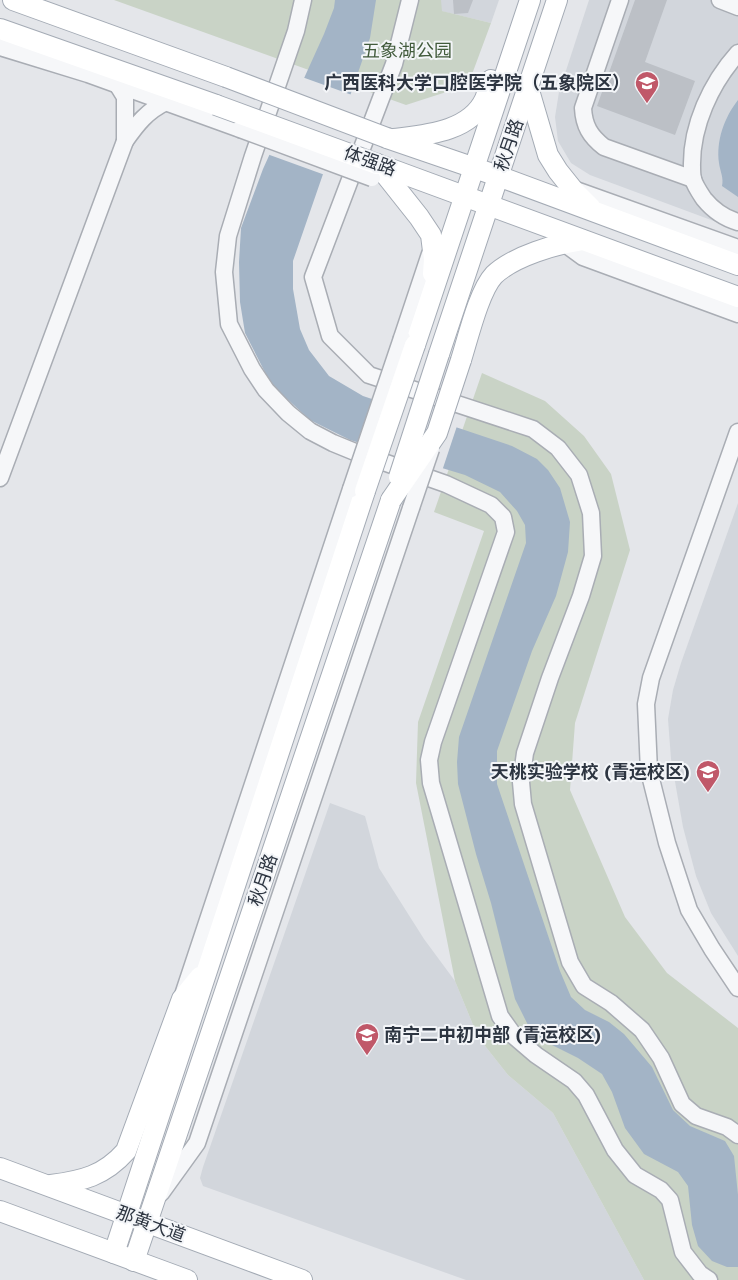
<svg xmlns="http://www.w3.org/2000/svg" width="738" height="1280" viewBox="0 0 738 1280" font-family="'Work Sans','Noto Sans SC',sans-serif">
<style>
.built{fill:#d2d6dc}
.green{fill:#c9d3c6}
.water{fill:#a3b4c6}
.pier{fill:#e4e6ea}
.building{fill:#bcc0c6}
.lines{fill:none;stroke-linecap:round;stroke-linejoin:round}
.minor-casing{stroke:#a9adb4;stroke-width:19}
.major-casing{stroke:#a4abb5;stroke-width:22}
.minor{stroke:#f6f7f9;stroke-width:16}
.major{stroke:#fff;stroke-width:20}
.minor-bridge-casing{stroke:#a9adb4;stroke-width:19;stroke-linecap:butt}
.major-bridge-casing{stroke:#a4abb5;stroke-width:22;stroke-linecap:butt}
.minor-bridge{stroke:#f6f7f9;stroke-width:16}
.major-bridge{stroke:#fff;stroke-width:20}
.labels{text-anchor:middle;stroke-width:4;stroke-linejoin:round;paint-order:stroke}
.park-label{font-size:18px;fill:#425b3c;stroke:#f3f5f8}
.poi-label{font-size:18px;font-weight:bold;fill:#2d3541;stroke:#f3f5f8;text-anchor:end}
.street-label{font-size:18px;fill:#2d3541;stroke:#f3f5f8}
</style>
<rect width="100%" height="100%" fill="#e4e6ea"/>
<!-- built -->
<g class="built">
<polygon points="441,0 499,0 491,23 441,11"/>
<polygon points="589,0 738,0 738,230 590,175 571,163 558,141 555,117 559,92"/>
<polygon points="738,503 738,956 711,913 696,876 683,827 671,759 668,719 673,690 681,663"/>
<polygon points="330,803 365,816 379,868 424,939 455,981 478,1037 508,1075 553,1113 644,1280 466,1280 203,1186 200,1178 203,1167"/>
</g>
<!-- green -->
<g class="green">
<polygon points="114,0 441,0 442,11 491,23 468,85 406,105"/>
<polygon points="482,373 545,401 584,436 611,474 630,550 575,723 570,790 625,917 667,973 738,1028 738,1280 644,1280 553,1113 508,1075 478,1037 455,981 416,783 418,722 484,531 434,512"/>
</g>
<!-- water -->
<g class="water">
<polygon points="335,0 376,0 370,38 293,261 293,289 300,329 309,350 329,376 363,396 512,446 537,459 548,470 560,488 570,522 568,552 556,596 532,651 497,751 497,784 560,971 571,997 585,1010 609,1022 624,1034 652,1067 673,1110 690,1126 725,1141 734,1156 738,1195 738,1267 727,1267 712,1261 698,1246 692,1225 688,1186 678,1172 644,1154 625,1128 612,1092 602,1074 578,1058 544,1041 528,1025 515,999 491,903 476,854 458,784 457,762 459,737 526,543 525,525 517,511 500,492 465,475 350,440 310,420 271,384 245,333 240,302 239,262 241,228 263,169 324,34 334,8"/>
<path d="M738,100V197L722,186C724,178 720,171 719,163C716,141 724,118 738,100Z"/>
</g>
<!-- pier -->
<g class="pier">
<polygon points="302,77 352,95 325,175 267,154"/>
<polygon points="375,398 457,426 442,471 359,446"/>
</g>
<!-- building -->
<g class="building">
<polygon points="453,0 473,0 468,13 454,14"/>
<polygon points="635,0 667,0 645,62 695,81 675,135 597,106"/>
</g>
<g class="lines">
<!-- minor casing -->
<g class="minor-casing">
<g id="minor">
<polyline points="303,0 296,31 253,156 228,236 224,272 229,324 252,369 266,390 288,413 310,431 333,443 355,452 446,484 491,505 503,517 506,532 433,742 429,760 431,783 500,1016 515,1037 536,1055 574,1081 586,1095 615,1150 635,1175 661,1190 670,1200 683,1252 700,1274 709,1280"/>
<polyline points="410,0 394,64 313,277 330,336 369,375 533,429 558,448 579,475 591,513 593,556 581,596 550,678 525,753 521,782 523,804 570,962 584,986 611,1003 642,1030 661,1058 682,1104 696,1116 727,1127 738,1135"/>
<path d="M620,0L583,108C584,126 590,136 604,147L693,179"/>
<polyline points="720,0 738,7"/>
<polyline points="0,47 88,74 240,129"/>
<path d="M738,53C711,83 691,126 692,167C692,171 692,175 693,179C695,186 700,193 704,199C713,210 724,218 738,222"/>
<path d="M117,84L125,97V141C137,124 147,111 166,102"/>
<polyline points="573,189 738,248"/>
<polyline points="557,238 583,257 738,314"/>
<polyline points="402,338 430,254"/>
<polyline points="738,432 651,678 646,704 649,771 667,843 689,910 712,949 738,988"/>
<polyline points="0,478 125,141"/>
<polyline points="184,992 351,489"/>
<polyline points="161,1193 197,1143 411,508"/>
</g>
</g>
<!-- major casing -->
<g class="major-casing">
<g id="major">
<polyline points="13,0 226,77"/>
<polyline points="0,29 216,105"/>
<polyline points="528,87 548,155 558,171 574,191 591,208"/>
<polyline points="387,138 498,176 738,265"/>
<path d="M394,139C425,135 470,132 485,99C487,94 489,87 491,80"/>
<polyline points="377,164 738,297"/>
<polyline points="377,164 419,217 431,235 434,259 433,274"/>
<polyline points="415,345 530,0"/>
<polyline points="439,354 557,0"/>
<path d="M461,360C468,338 479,291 494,275C514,256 556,244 582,240"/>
<polyline points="0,1168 302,1280"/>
<path d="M51,1185C82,1181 104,1176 126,1151L182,999L200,977"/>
<polyline points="0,1211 187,1280"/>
<polyline points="114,1253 365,491"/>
<polyline points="134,1261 391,500"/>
</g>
</g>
<!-- minor -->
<use href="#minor" class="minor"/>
<!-- major -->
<use href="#major" class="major"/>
<!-- minor-bridge casing -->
<g class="minor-bridge-casing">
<g id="minor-bridge">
<polyline points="240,129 372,178"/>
<polyline points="351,489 402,338"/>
<polyline points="411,508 431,449"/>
</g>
</g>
<!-- major-bridge casing -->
<g class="major-bridge-casing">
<g id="major-bridge">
<polyline points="226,77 387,138"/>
<polyline points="216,105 377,164"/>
<polyline points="399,477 439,354"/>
<polyline points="365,491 415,345"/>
<polyline points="391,500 437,433 461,360"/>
</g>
</g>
<!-- minor-bridge -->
<use href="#minor-bridge" class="minor-bridge"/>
<!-- major-bridge -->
<use href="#major-bridge" class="major-bridge"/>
</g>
<!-- icons -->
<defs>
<g id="university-pin" transform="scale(1.25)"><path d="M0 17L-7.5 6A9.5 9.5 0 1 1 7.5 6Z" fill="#c05869" stroke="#f3f5f8"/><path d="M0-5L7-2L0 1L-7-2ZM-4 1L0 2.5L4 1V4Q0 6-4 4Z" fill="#fff"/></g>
<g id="school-pin" transform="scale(1.25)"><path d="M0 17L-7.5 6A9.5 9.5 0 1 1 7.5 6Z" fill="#c05869" stroke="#f3f5f8"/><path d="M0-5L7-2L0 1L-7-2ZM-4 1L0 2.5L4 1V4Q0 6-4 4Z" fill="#fff"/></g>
</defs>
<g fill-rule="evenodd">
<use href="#university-pin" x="647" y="83"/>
<use href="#school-pin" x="708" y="772"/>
<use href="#school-pin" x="367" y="1035"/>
</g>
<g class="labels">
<!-- park labels -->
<g class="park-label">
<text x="407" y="57">五象湖公园</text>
</g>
<!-- poi labels -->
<g class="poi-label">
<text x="630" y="89">广西医科大学口腔医学院（五象院区）</text>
<text x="690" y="778">天桃实验学校 (青运校区)</text>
<text x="384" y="1041" text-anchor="start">南宁二中初中部 (青运校区)</text>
</g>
<!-- street labels -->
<g class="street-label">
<text transform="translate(509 145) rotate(-71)" y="6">秋月路</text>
<text transform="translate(370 161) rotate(20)" y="6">体强路</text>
<text transform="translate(263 880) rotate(-71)" y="6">秋月路</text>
<text transform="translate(151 1224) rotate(20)" y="6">那黄大道</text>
</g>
</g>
</svg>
